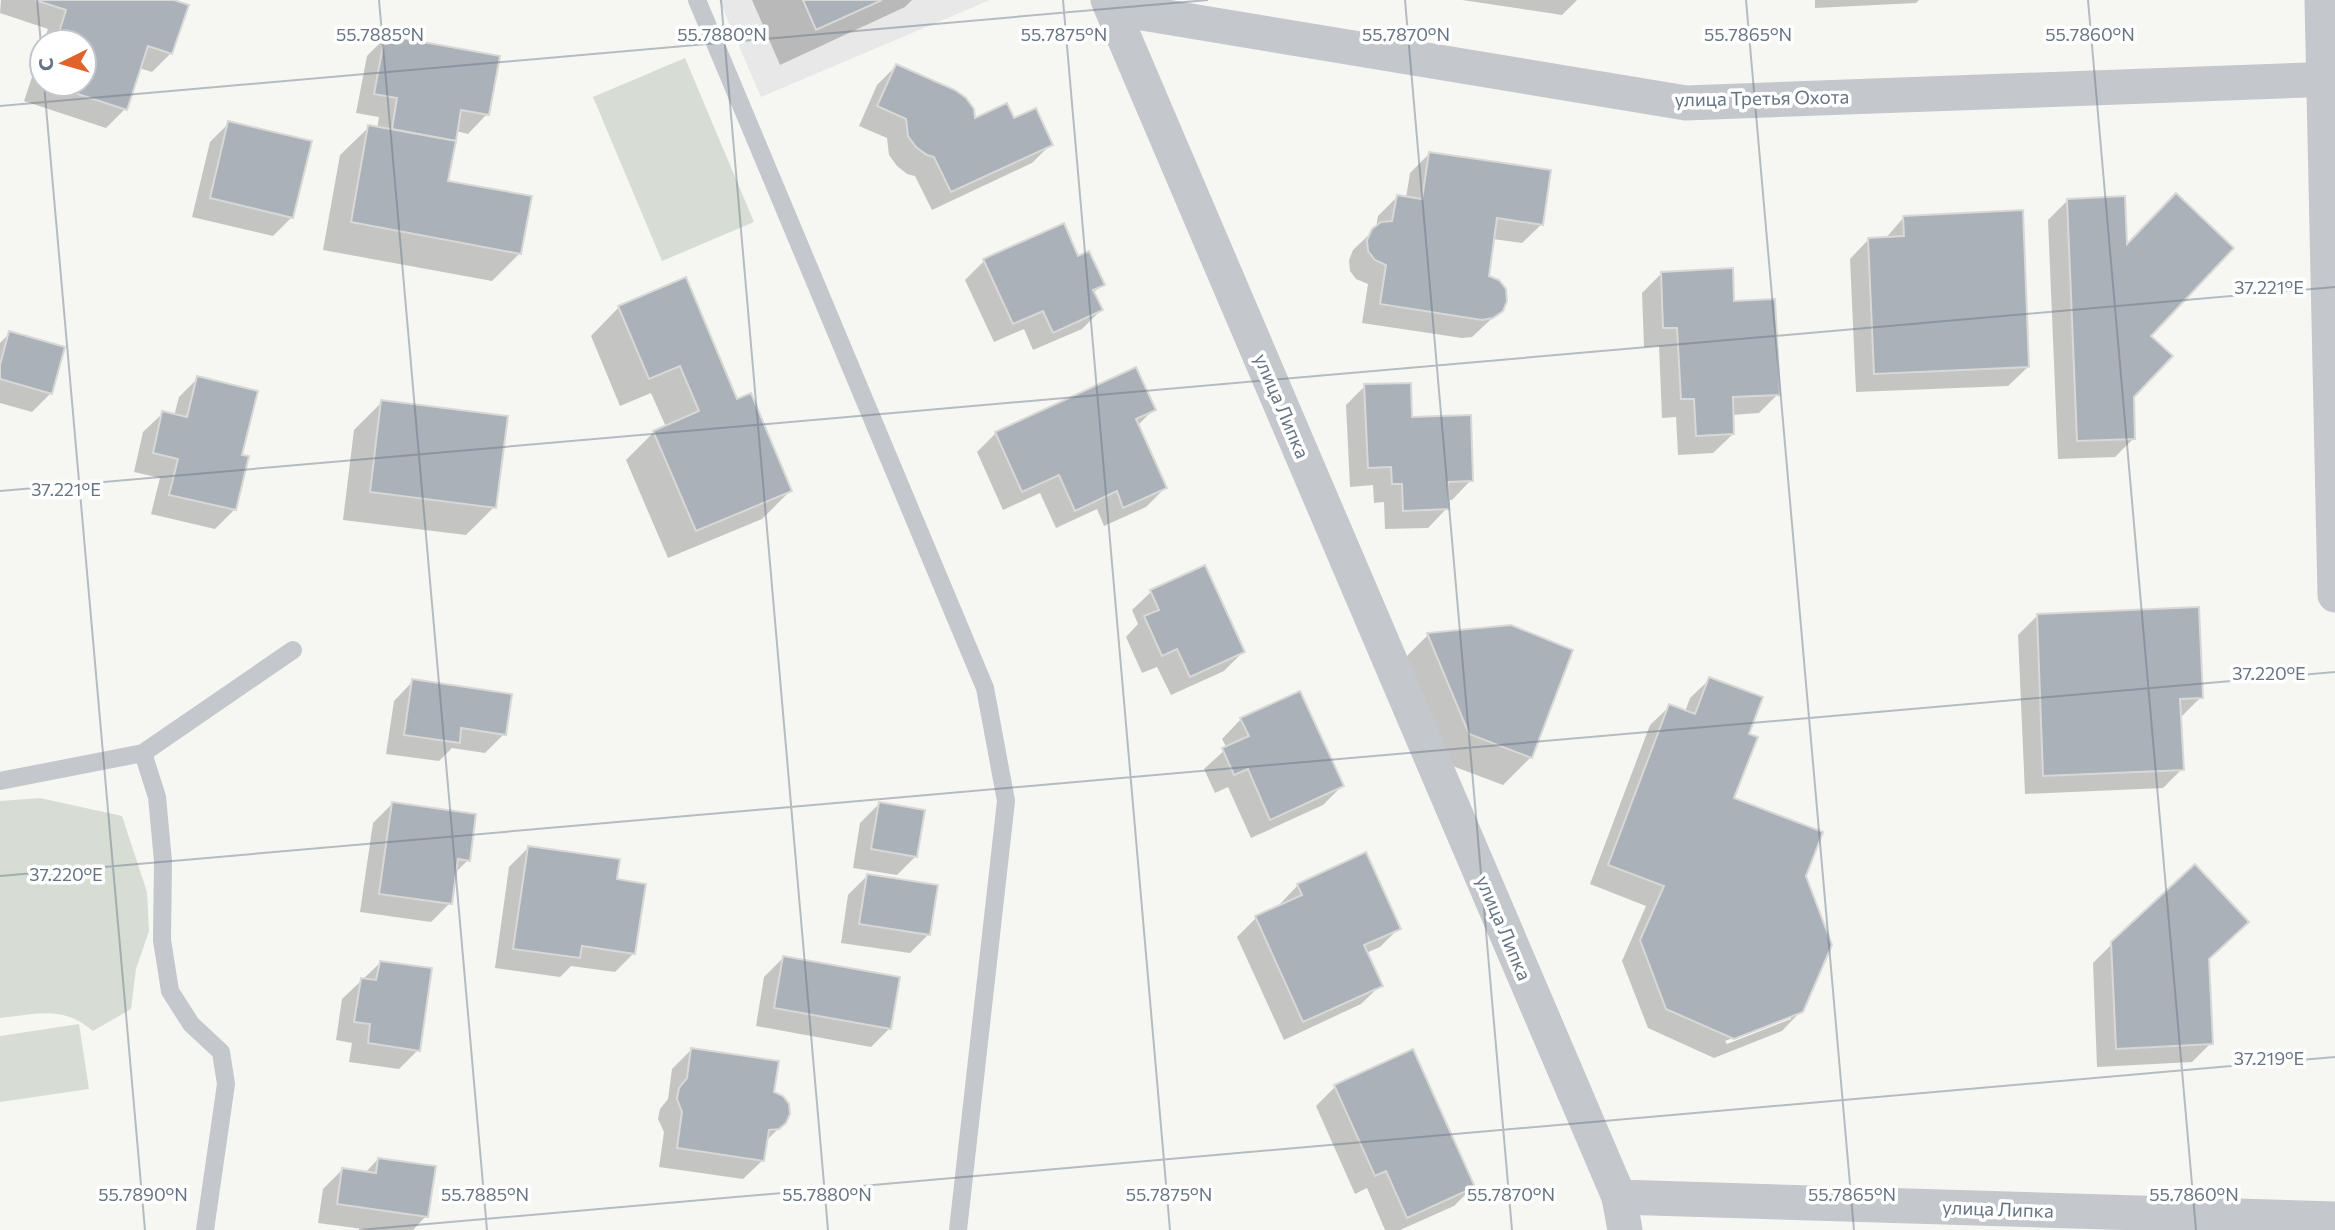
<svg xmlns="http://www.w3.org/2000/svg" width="2335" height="1230" viewBox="0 0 2335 1230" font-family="Commissioner,sans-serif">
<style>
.built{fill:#e7e8e7}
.green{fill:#d7ddd4}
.shadow{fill:#0003;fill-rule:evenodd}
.building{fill:#aab1b8;stroke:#d8d8d6;stroke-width:2}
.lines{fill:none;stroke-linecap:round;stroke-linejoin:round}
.lane{stroke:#c4c7cb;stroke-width:18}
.street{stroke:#c4c7cb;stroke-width:35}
.ticks{fill:none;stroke:#667484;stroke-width:2;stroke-opacity:0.45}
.labels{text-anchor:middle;stroke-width:7;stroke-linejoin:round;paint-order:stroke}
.street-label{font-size:19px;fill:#667484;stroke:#fff}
.ticks-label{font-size:18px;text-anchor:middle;fill:#667484;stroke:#fff;stroke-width:7;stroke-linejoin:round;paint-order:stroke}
</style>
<rect width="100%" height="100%" fill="#f6f7f3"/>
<!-- built -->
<polygon class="built" points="719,0 990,0 761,97"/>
<!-- green -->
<g class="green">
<polygon points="685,58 754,222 662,261 593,97"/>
<path d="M40,798L122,816L147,892L149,931L136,969L131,1009L93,1031C62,1005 37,1014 0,1018V801Z"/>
<polygon points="79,1024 89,1089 0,1102 0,1036"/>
</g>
<!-- shadow -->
<g class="shadow">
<polygon points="1,0 169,0 171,53 152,72 139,68 125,109 106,128 24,101 42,47 42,84 84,84 84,42 44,42 48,29 0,13"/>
<polygon points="752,0 912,0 905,7 780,65"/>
<polygon points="1462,0 1577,0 1562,15"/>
<polygon points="1815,0 1919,0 1916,3 1815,8"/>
<polygon points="386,37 487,114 468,134 456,131 446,182 520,253 492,281 323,250 340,155 369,127 377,129 379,117 356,113 367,56"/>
<polygon points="896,66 974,120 1013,121 1051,144 1032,163 932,210 915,176 907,174 897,166 889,155 887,138 859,126 877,85"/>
<polygon points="229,123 292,217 273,236 192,217 210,142"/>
<polygon points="1429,154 1542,224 1522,243 1493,239 1487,277 1501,310 1472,337 1462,338 1362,323 1368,284 1356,279 1350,271 1349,260 1353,250 1376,228 1378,216 1398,196 1406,198 1410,173"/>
<polygon points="2067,201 2125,248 2149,336 2132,397 2134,438 2115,457 2058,459 2048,220"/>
<polygon points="1904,217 2028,367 2008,386 1856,392 1850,259 1869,239 1885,239"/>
<polygon points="1077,258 1103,284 1093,293 1101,310 1082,329 1033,350 1024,329 994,342 965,280 984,261"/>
<polygon points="1662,273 1733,303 1778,394 1759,413 1732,415 1733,434 1713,453 1678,455 1676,417 1662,418 1659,346 1644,347 1642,293"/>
<polygon points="619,307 736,401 790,491 762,519 668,558 626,460 654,432 666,427 651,393 620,406 591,336"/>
<polygon points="10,333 51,393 32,412 0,403 0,343"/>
<polygon points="198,378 240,456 234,510 215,529 151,514 160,478 134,472 143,432 163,413 174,416 179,397"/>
<polygon points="1365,386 1411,419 1471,480 1452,500 1447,500 1447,508 1428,528 1385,529 1384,502 1374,503 1373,485 1350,487 1346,405"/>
<polygon points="382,402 494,507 466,535 343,520 354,430"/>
<polygon points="1154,409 1137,426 1165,488 1146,507 1104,526 1097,509 1056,528 1040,493 1003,510 977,452 996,433"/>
<polygon points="1152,591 1243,652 1224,671 1171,695 1157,667 1142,673 1126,637 1138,624 1132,610"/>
<polygon points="2037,616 2201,697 2182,716 2179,716 2182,769 2163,788 2025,794 2018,635"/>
<polygon points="1428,635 1531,757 1503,785 1442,762 1400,663"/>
<path d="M1710,679L1747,735L1732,799L1804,876L1801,1011L1782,1031L1714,1058L1648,1028L1622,961L1646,906L1590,884L1650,725L1670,706L1685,712L1690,698ZM1791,1015V1019L1727,1044L1725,1041Z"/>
<polygon points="413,681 504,734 485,753 452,748 439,761 386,754 394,701"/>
<polygon points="1241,719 1342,786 1323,805 1251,838 1228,787 1215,793 1204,769 1227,748 1222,739"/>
<polygon points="392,804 468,860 454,874 450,903 431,922 360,912 373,823"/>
<polygon points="879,804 916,856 897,875 853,868 860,823"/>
<polygon points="528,848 634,953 615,972 571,966 560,977 495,968 509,867"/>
<polygon points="868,875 929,934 910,953 841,943 848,895"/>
<polygon points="1298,885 1399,928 1380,947 1366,953 1381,985 1361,1004 1284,1040 1237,937 1256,918 1280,907 1279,905"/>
<polygon points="2112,944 2211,1043 2192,1062 2097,1067 2093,963"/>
<polygon points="783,958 890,1028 871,1047 756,1026 764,977"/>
<polygon points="380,963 418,1050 399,1069 349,1062 352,1043 336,1040 342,999"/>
<polygon points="691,1050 772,1093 785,1122 766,1141 763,1160 743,1179 659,1167 664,1132 658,1119 660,1109 668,1099 672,1069"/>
<polygon points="1335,1087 1473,1187 1454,1206 1400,1230 1385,1230 1367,1188 1355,1194 1316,1106"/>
<polygon points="378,1159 426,1216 413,1230 370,1230 318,1223 323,1189 342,1170 365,1173"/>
</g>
<!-- building -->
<g class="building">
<polygon points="35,0 174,0 189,5 172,54 148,46 127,110 47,84 84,84 84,42 56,42 66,10"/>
<polygon points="803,0 882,0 816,30"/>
<polygon points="385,35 500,56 489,115 461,110 456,141 392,129 397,98 374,94"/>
<polygon points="896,64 955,90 966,98 974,109 975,118 1007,103 1014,118 1036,108 1053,145 951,192 934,157 927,155 916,147 908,136 906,119 877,106"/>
<polygon points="228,121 312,141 293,218 210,198"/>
<polygon points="368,125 456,141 448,181 532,196 521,254 351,222"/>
<polygon points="1429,152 1551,170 1543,225 1497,218 1489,276 1499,280 1506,289 1507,301 1503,311 1493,318 1482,320 1380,304 1386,265 1375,260 1368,251 1367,240 1372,229 1381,222 1392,221 1397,195 1422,199"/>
<polygon points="2176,193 2234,248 2151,336 2173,356 2134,397 2135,439 2077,441 2067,199 2125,196 2127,244"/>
<polygon points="2023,210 2029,367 1874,374 1868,238 1904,236 1903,216"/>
<polygon points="1064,223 1078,256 1089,251 1105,285 1093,290 1103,310 1053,333 1043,311 1013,324 983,259"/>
<polygon points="1733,268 1734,301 1775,299 1780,395 1733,397 1734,434 1696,436 1694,399 1681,399 1677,328 1663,328 1661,272"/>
<polygon points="686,277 737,399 751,393 792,491 696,531 653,431 699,411 680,366 649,379 618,306"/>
<polygon points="9,331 65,347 52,394 0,379 0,365"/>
<polygon points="1136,367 1156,410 1136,419 1167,488 1123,508 1117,491 1075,511 1059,475 1022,492 995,432"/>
<polygon points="197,376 258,391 242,455 249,456 236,510 169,495 178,459 153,453 162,411 187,417"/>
<polygon points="1411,383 1412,417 1471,415 1473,481 1448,482 1449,509 1403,511 1402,484 1392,484 1391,467 1368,468 1364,384"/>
<polygon points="381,400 508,416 496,508 370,492"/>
<polygon points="1205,565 1245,652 1190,677 1177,649 1162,656 1144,616 1159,610 1150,590"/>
<polygon points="2199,607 2203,698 2180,699 2184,770 2043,776 2037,614"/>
<polygon points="1511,625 1573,650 1532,758 1469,734 1427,633"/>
<polygon points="1709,677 1763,697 1749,734 1758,737 1734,798 1823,832 1806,876 1832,945 1803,1012 1734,1039 1666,1009 1640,940 1664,886 1608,865 1669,704 1695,714"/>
<polygon points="412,679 512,694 506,735 461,728 460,743 404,735"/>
<polygon points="1300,691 1344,786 1270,820 1248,769 1234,775 1222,748 1249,736 1240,718"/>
<polygon points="392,802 476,814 470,861 458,859 452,904 379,894"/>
<polygon points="879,802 925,810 917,857 871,849"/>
<polygon points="528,846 620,859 617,879 646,884 635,954 582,946 580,958 513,949"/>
<polygon points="1366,852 1401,929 1364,945 1383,986 1303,1022 1255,916 1302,895 1297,884"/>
<polygon points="2195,864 2249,922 2209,959 2213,1044 2116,1049 2111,942"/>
<polygon points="867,874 938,885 930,935 859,924"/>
<polygon points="783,956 900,977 891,1029 774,1008"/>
<polygon points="380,961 432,968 420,1051 368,1043 370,1024 354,1022 361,978 376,980"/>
<polygon points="691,1048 779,1061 774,1092 783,1096 789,1104 790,1114 786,1123 779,1129 769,1130 764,1161 677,1148 682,1112 677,1099 679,1088 687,1078"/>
<polygon points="1413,1049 1475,1187 1407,1218 1386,1171 1375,1176 1334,1085"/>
<polygon points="378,1158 436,1166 428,1217 337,1204 342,1168 376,1173"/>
</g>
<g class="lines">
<!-- lane -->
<g class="lane">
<polyline points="697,0 985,688 1006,801 958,1230"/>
<polyline points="143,753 157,797 163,861 162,940 170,991 191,1024 221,1052 226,1084 205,1230"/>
<polyline points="0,781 143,753 293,650"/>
</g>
<!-- street -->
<g class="street">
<polyline points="1108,0 1619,1197 2335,1219"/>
<polyline points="2322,0 2335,595"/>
<polyline points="1112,8 1686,103 2335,79"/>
<polyline points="1619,1197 1625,1230"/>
</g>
</g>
<!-- ticks -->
<path class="ticks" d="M37,0L42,56M379,0L487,1230M721,0L828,1230M1063,0L1170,1230M1405,0L1512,1230M1746,0L1854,1230M2088,0L2196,1230M44,84L145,1230M0,106L1208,0M0,491L2335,287M0,876L2335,672M359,1230L2335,1057"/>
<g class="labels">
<!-- street labels -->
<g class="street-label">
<text transform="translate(1762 98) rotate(-1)" y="7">улица Третья Охота</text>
<text transform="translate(1282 406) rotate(67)" y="7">улица Липка</text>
<text transform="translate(1504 928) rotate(67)" y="7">улица Липка</text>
<text transform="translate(1998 1209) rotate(2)" y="7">улица Липка</text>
</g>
</g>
<g class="ticks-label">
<text x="380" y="41">55.7885°N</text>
<text x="722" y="41">55.7880°N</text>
<text x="1064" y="41">55.7875°N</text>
<text x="1406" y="41">55.7870°N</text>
<text x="1748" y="41">55.7865°N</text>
<text x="2090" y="41">55.7860°N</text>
<text x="2269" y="294">37.221°E</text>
<text x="66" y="496">37.221°E</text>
<text x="2269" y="680">37.220°E</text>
<text x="66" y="881">37.220°E</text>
<text x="2269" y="1065">37.219°E</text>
<text x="143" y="1201">55.7890°N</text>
<text x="485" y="1201">55.7885°N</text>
<text x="827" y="1201">55.7880°N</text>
<text x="1169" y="1201">55.7875°N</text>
<text x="1511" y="1201">55.7870°N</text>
<text x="1852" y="1201">55.7865°N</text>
<text x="2194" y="1201">55.7860°N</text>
</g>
<!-- north arrow -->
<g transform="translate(63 63) rotate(265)"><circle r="33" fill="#ffffff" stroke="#c2c7ce" stroke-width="2"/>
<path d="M0-5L12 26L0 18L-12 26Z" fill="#df632b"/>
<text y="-10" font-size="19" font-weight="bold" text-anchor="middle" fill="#667484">С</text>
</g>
</svg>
